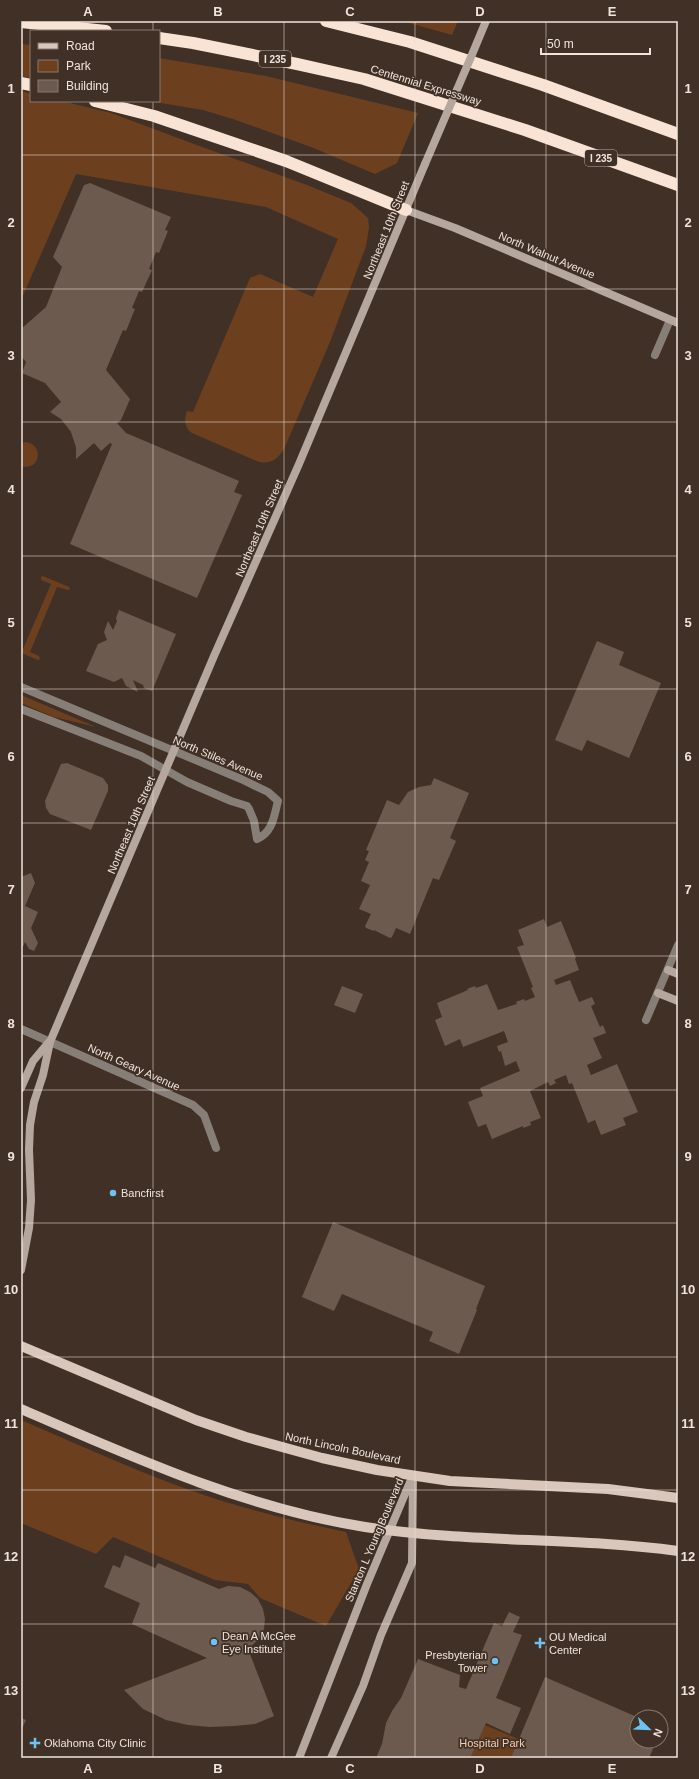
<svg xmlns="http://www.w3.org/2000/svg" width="699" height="1779" viewBox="0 0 699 1779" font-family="Arial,sans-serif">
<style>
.green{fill:#6c401f}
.building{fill:#6d5a4e}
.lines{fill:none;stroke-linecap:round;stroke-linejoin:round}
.street{stroke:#877e78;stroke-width:8}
.secondary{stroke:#b5a79e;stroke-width:8}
.primary{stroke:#d9c7bb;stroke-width:10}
.highway{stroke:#f9e3d5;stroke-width:12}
.secondary-bridge{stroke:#b5a79e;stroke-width:8}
.grid{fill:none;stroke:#efe4dd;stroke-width:1;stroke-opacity:0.55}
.poi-dot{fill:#6dc2f3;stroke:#413025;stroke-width:1.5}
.labels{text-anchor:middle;stroke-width:3.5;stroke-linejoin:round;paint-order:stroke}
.shield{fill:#413025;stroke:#bbaea6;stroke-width:1}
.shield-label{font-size:10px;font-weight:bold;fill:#efe4dd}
.street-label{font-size:11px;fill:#efe4dd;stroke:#413025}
.poi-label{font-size:11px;fill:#efe4dd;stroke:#413025;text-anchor:start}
.park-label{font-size:11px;fill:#f3cfb7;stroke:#413025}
.neatline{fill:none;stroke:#efe4dd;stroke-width:1.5}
.grid-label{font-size:13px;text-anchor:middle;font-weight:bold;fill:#efe4dd}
</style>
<rect width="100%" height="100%" fill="#413025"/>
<!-- green -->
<g class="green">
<polygon points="402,21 458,21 452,35"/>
<polygon points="21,44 31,45 31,78 21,76"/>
<polygon points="159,58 266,76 418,113 397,163 375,174 311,147 233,119 203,110 149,101 159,101"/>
<path d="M21,91L31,94V101H62L111,113L194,144L307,185L351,203L368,218L369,227L366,246L330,342L284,449C278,459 271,464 259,462L192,433C184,427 184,420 187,411L193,412L250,278L260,274L313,297L338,239L266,207L76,174L21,300Z"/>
<path d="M25,442C45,444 40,472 21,466V444Z"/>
<polygon points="43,576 69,587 70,589 68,590 57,587 30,652 39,656 40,659 38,660 21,653 21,648 23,649 51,584 41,580 41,577"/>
<polygon points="21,695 96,727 54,717 21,703"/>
<path d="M21,1420C86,1448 151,1478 219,1500C261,1513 303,1523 346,1532L359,1569L326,1626L260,1598L248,1584L215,1580L113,1537L96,1554L21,1523Z"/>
<polygon points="485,1725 523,1741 515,1758 469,1758"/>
</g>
<!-- building -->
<g class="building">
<polygon points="90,183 171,217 165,230 168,231 159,253 156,252 149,269 152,270 142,292 139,291 132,308 135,309 126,331 123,330 106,370 130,399 121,420 117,423 126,433 239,481 234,492 242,495 197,598 70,544 112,444 110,443 101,451 94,443 76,459 76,447 71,432 61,419 50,412 61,402 45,383 22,373 26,362 21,356 21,329 46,307 62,267 53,257 84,185"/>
<polygon points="119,610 176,634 152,691 144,688 143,685 133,680 138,692 126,686 122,678 114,682 86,671 98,644 107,640 104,632 108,621 113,630 117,621 116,618"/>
<polygon points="597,641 624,652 619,665 661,683 629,758 587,740 582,751 555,740"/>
<polygon points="67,763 103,778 108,785 108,791 91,830 50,814 46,808 45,801 61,764"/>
<polygon points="434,778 469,793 450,838 456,841 439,880 433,878 410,934 396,928 392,937 390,938 374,930 374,931 366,928 365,926 371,914 359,909 370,885 361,881 369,862 365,860 369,851 366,850 387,800 399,805 408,792 419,787 431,785"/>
<polygon points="31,873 35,883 25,906 38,912 31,928 38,943 34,951 29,949 25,942 21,951 21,877"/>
<polygon points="544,919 547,927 561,921 576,958 575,959 579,970 554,980 556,985 570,980 579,1002 592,997 595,1004 591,1006 600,1027 603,1025 606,1033 593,1038 602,1058 587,1065 591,1075 617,1064 638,1112 623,1118 626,1125 601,1135 595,1120 588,1123 572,1083 569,1084 566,1075 554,1080 556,1083 550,1086 548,1082 530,1091 541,1118 530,1122 531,1125 523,1128 523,1126 492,1139 486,1124 478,1127 468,1102 483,1096 480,1088 520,1071 516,1061 505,1066 501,1051 499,1052 497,1046 508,1042 504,1031 463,1047 460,1039 445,1046 435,1020 442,1017 437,1003 468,990 467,989 475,986 476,988 487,984 498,1010 517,1004 516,1002 524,999 525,1001 535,997 531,988 533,987 517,947 524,945 518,930"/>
<polygon points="342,986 363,994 355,1013 334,1005"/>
<polygon points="333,1222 485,1286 476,1309 477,1310 459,1354 429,1341 433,1332 342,1294 334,1311 302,1297"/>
<polygon points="125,1555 155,1568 158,1563 219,1589 228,1586 240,1587 250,1592 258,1599 263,1609 265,1619 264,1629 260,1638 248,1649 274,1716 255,1724 234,1726 210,1727 188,1725 166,1720 143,1709 124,1690 207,1658 132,1624 140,1603 104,1587 113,1565 120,1568"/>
<polygon points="509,1612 520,1617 513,1632 522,1635 496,1698 521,1708 510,1734 486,1723 470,1758 376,1758 382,1744 386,1723 392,1711 401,1698 418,1659 460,1675 459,1687 466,1689 494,1623 502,1626"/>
<polygon points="545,1677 637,1717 637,1729 634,1735 637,1736 637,1741 648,1741 655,1744 649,1758 511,1758"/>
<polygon points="21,1718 26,1720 21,1731"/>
</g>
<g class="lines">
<!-- street -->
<g class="street">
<polyline points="655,355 670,320"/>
<path d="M21,687L241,779L268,792L278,801C274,816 273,832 257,839L254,821L249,809L247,806L231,801L187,782L141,756L21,709"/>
<polyline points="646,1020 678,945"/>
<polyline points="21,1029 193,1105 204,1115 216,1148"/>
</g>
<!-- secondary -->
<g class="secondary">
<polyline points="471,57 486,21"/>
<polyline points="406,210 455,228 678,323"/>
<polyline points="668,970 678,974"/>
<polyline points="658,993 678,1001"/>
<polyline points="21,1088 33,1061 49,1042"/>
<polyline points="21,1270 29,1228 31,1200 29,1150 30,1125 34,1102 43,1075 50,1042 214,656 299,464 425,164"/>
<polyline points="299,1758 367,1584 413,1475"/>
<polyline points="331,1758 363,1686 381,1635 412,1563 413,1479"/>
</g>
<!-- primary -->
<g class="primary">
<polyline points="21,1346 196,1420 246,1437 322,1458 377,1470 450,1481 608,1489 678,1498"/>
<path d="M21,1409C132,1457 245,1508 365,1527C469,1543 574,1537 678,1551"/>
</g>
<!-- highway -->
<g class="highway">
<polyline points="326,21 410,42 543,85 678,134"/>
<polyline points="21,22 106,31"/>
<polyline points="159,38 193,43 297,64 364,79 525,130 678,185"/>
<polyline points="21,83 31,85"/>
<polyline points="95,101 154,116 286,161 406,210"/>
</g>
<!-- secondary-bridge -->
<polyline class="secondary-bridge" points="425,164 471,57"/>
</g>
<!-- grid -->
<path class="grid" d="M153,21V31M284,21V1758M415,21V1758M546,21V1758M153,101V1758M21,155H678M21,289H678M21,422H678M21,556H678M21,689H678M21,823H678M21,956H678M21,1090H678M21,1223H678M21,1357H678M21,1490H678M21,1624H678"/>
<!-- markers -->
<g class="poi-dot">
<circle cx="113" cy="1193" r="4"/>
<circle cx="214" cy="1642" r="4"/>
<path d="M538 1637h4v4h4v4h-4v4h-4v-4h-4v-4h4z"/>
<circle cx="495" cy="1661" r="4"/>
<path d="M33 1737h4v4h4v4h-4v4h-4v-4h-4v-4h4z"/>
</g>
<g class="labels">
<!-- shield labels -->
<g class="shield">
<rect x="259" y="51" width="32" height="16" rx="3"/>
<rect x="585" y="150" width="32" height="16" rx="3"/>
</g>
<g class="shield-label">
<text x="275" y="63">I 235</text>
<text x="601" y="162">I 235</text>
</g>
<!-- street labels -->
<g class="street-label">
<text transform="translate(426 85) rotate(17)" y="4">Centennial Expressway</text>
<text transform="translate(386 230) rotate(-68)" y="4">Northeast 10th Street</text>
<text transform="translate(547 255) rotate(23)" y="4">North Walnut Avenue</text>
<text transform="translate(259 528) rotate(-67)" y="4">Northeast 10th Street</text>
<text transform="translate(218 758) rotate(23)" y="4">North Stiles Avenue</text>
<text transform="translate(131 825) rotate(-67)" y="4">Northeast 10th Street</text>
<text transform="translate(134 1067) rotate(24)" y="4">North Geary Avenue</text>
<text transform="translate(343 1448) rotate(12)" y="4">North Lincoln Boulevard</text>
<text transform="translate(374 1540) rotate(-67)" y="4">Stanton L Young Boulevard</text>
</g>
<!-- poi labels -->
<g class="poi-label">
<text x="121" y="1197">Bancfirst</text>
<text x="222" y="1640">Dean A McGee<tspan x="222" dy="13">Eye Institute</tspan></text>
<text x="549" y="1641">OU Medical<tspan x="549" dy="13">Center</tspan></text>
<text x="487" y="1659" text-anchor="end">Presbyterian<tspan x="487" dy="13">Tower</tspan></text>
<text x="44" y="1747">Oklahoma City Clinic</text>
</g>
<!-- park labels -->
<g class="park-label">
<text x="492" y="1747">Hospital Park</text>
</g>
</g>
<!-- border -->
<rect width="699" height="1779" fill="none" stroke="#413025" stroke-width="44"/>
<!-- legend -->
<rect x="30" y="30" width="130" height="72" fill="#413025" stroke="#87786f"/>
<rect x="38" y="43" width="20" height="6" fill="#d9c7bb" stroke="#87786f"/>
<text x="66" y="50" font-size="12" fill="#efe4dd">Road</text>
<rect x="38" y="60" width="20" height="12" fill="#6c401f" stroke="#87786f"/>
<text x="66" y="70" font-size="12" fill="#efe4dd">Park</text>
<rect x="38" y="80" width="20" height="12" fill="#6d5a4e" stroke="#87786f"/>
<text x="66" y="90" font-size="12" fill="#efe4dd">Building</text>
<!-- north arrow -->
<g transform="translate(649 1729) rotate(113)"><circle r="19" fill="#413025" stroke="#87786f"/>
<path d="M0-3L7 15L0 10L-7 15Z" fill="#6dc2f3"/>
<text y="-6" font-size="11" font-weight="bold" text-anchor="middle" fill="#efe4dd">N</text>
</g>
<!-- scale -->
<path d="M541 48v6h109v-6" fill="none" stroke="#efe4dd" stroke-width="2"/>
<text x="547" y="48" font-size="12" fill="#efe4dd" stroke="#413025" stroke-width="3" paint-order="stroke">50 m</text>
<rect x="22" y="22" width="655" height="1735" class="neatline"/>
<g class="grid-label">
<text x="88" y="16">A</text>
<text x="218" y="16">B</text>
<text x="350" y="16">C</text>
<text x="480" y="16">D</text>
<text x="612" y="16">E</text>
<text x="11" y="93">1</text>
<text x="688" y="93">1</text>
<text x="11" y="227">2</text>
<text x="688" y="227">2</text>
<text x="11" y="360">3</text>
<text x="688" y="360">3</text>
<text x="11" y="494">4</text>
<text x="688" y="494">4</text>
<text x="11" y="627">5</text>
<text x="688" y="627">5</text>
<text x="11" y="761">6</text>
<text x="688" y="761">6</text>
<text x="11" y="894">7</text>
<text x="688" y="894">7</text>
<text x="11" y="1028">8</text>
<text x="688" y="1028">8</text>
<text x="11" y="1161">9</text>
<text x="688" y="1161">9</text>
<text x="11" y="1294">10</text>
<text x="688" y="1294">10</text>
<text x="11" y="1428">11</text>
<text x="688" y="1428">11</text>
<text x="11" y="1561">12</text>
<text x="688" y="1561">12</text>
<text x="11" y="1695">13</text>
<text x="688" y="1695">13</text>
<text x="88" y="1773">A</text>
<text x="218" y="1773">B</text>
<text x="350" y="1773">C</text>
<text x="480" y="1773">D</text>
<text x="612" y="1773">E</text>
</g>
</svg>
